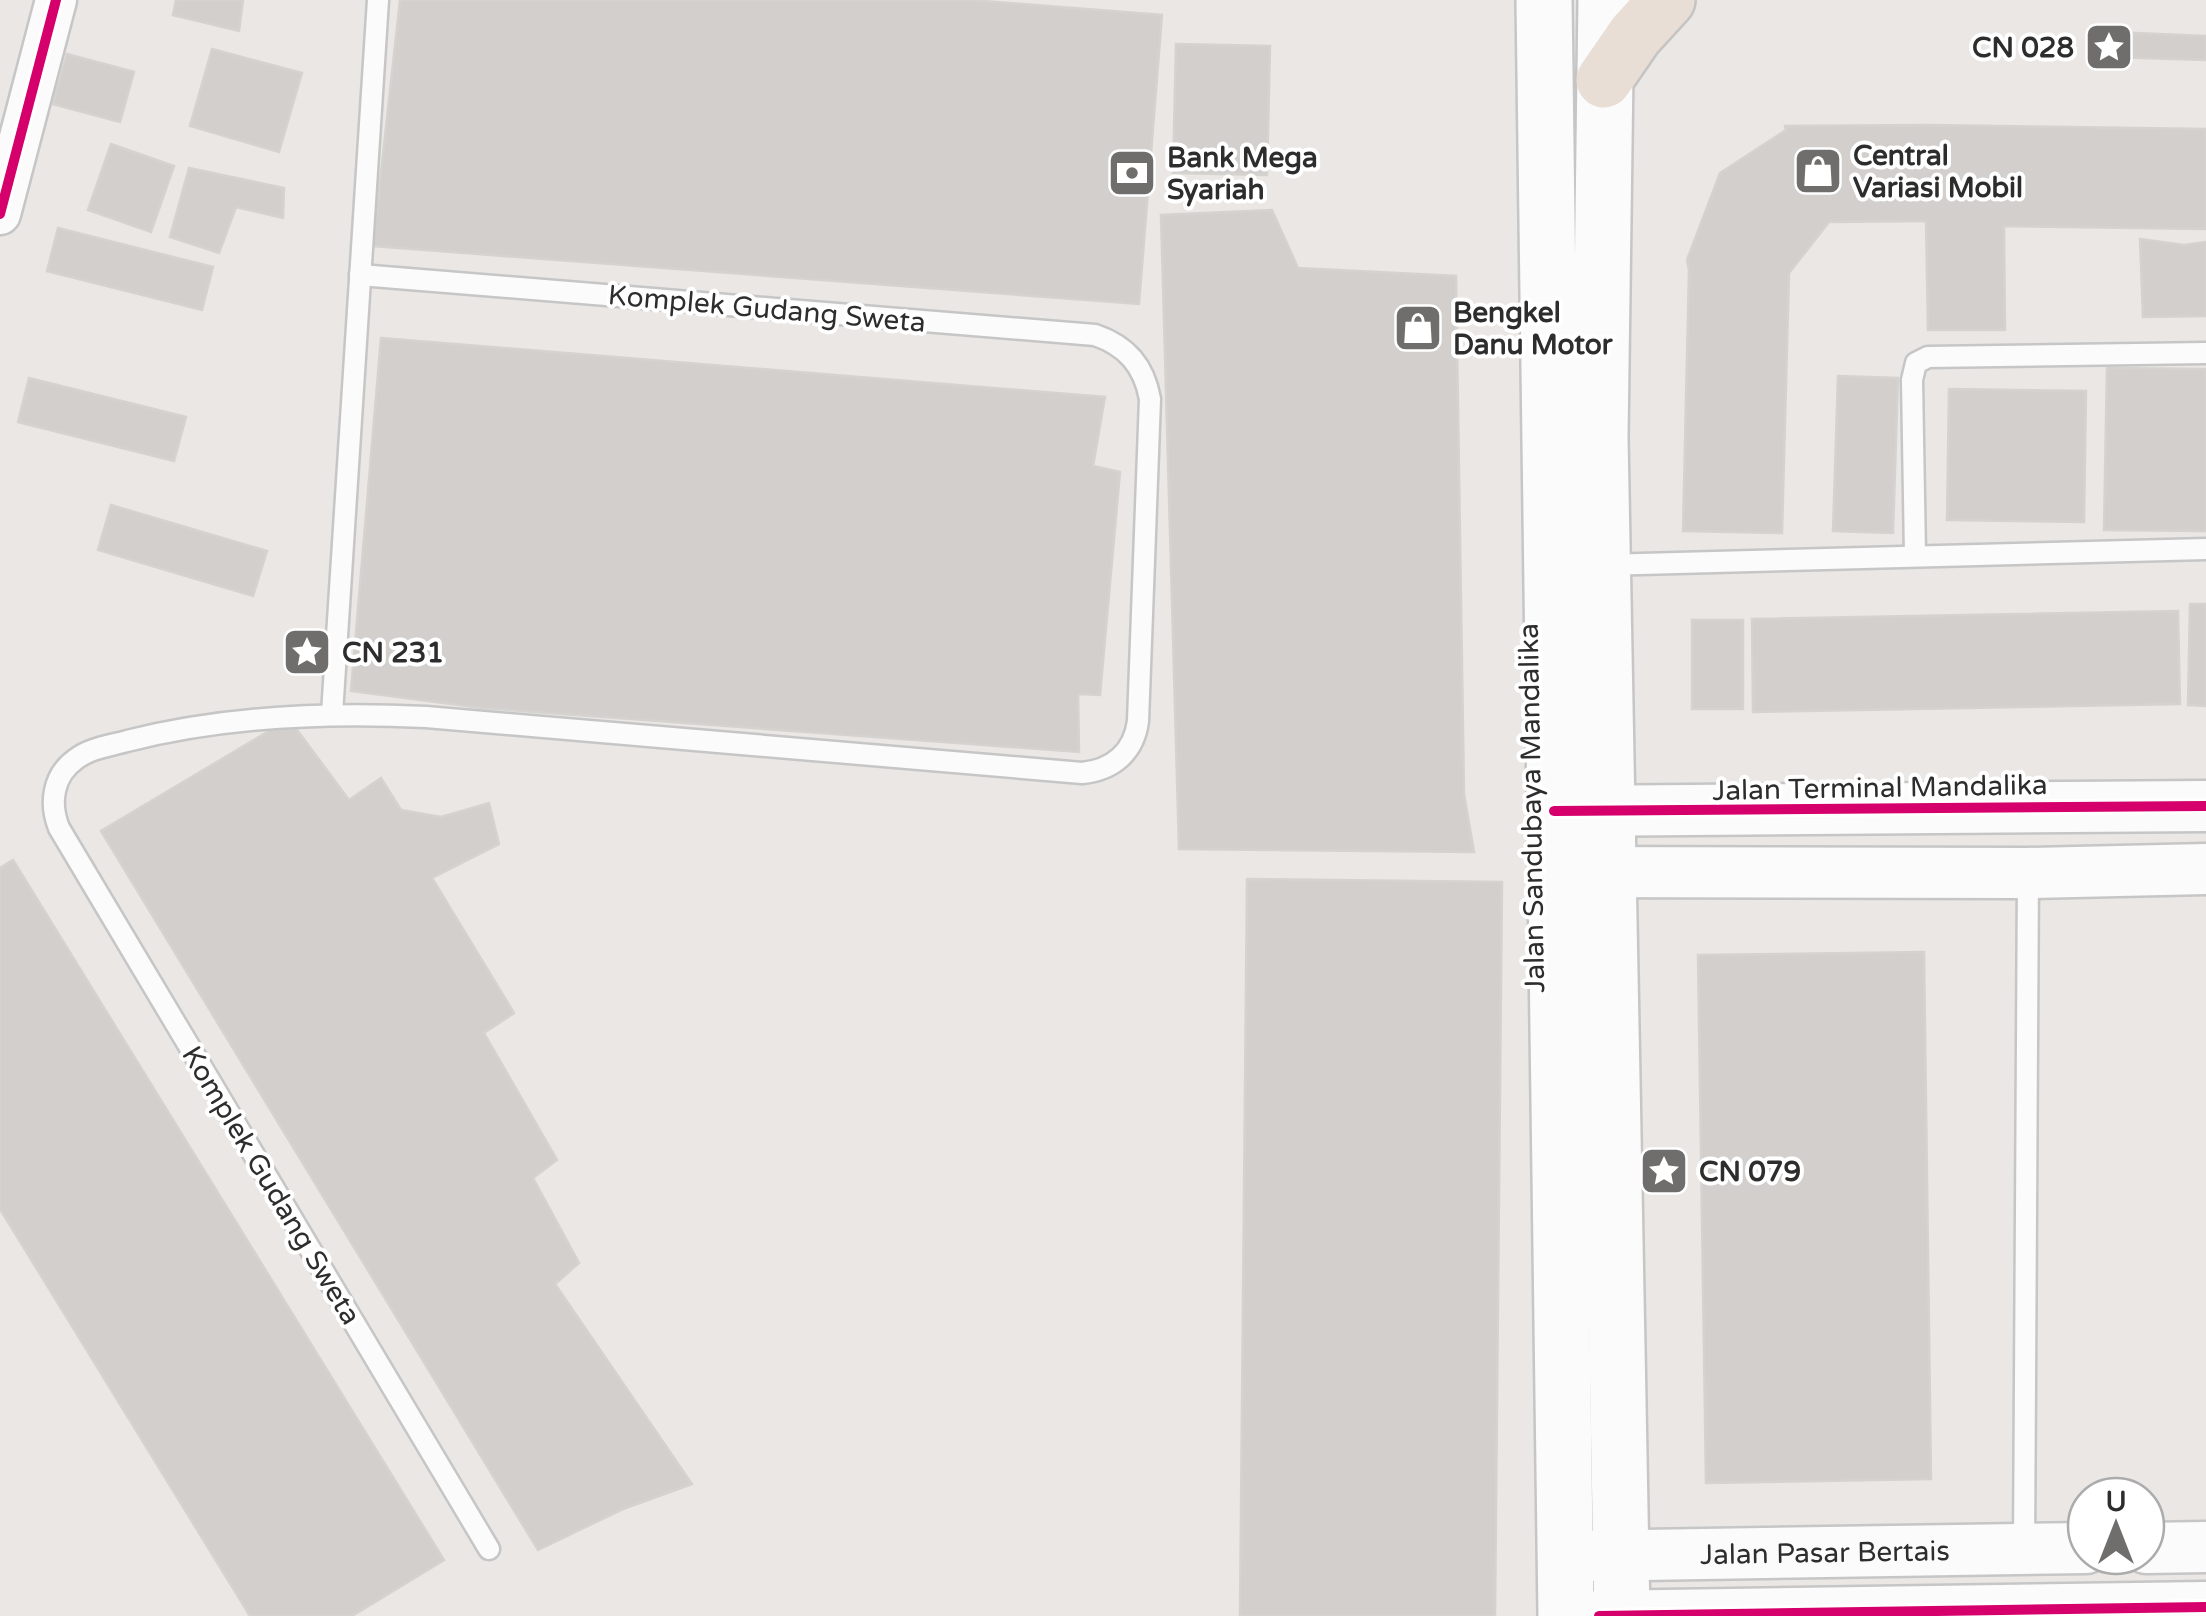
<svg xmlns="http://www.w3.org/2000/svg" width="2206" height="1616" viewBox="0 0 2206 1616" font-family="'Varela Round',sans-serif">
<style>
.building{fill:#d2cfcd;stroke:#d5d3d0;stroke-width:2.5}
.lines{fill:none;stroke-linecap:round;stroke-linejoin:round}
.service-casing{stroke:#c6c6c6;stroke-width:25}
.minor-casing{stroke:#c6c6c6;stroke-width:45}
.tertiary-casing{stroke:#c6c6c6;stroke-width:55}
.secondary-casing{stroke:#c6c6c6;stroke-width:60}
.trunk-casing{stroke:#c6c4c3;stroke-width:60}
.service{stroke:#fcfbfb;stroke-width:20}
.minor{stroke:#fcfbfb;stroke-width:40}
.tertiary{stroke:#fcfbfb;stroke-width:50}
.secondary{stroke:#fcfbfb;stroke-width:55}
.trunk{stroke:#e8ded6;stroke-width:55}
.cycleway-casing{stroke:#fff;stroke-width:16}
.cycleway{stroke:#d6006c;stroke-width:10}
.labels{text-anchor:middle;stroke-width:8;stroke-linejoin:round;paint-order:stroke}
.poi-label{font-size:28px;font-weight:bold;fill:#2d2d2d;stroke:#fff;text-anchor:start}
.street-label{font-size:28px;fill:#2d2d2d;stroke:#fff}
</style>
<rect width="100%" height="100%" fill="#eae7e4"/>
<!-- building -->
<g class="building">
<polygon points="176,0 243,0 239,31 173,15"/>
<polygon points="400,0 970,0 1162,15 1139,304 373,246"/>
<polygon points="2112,32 2206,36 2206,60 2111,57"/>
<polygon points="1176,44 1270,46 1267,175 1173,173"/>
<polygon points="212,49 302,73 279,152 190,126"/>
<polygon points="67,54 134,72 120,122 53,104"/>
<polygon points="1928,125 2206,129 2206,229 2004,226 2005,330 1928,330 1926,221 1829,222 1789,273 1782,533 1683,531 1689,270 1687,260 1720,173 1786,130 1785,126"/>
<polygon points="111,144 174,166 151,232 88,210"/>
<polygon points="189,168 284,188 283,218 236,207 219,253 170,237"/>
<polygon points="1272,210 1298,268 1456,276 1464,794 1474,852 1179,849 1161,215"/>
<polygon points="58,228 213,267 202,310 47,271"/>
<polygon points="2140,239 2184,245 2206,242 2206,316 2143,317"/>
<polygon points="381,338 1105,397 1093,466 1120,472 1100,695 1078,694 1079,752 482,708 351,691"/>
<polygon points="2107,368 2206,369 2206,531 2104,530"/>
<polygon points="1838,376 1898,378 1893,533 1833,531"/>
<polygon points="29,378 186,417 174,461 18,422"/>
<polygon points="1949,389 2086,391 2084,522 1947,520"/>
<polygon points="111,505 267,551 253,596 98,550"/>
<polygon points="2190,604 2206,604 2206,706 2188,705"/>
<polygon points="2178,611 2180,704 1753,712 1752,619"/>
<rect x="1692" y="620" width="51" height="89"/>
<polygon points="289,719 349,800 381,778 401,810 441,817 489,803 499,844 432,878 514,1013 484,1033 557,1160 533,1178 579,1263 555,1284 692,1484 623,1509 538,1550 101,831"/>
<polygon points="13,860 444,1560 352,1616 250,1616 0,1209 0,868"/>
<polygon points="1247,879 1502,882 1495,1616 1240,1616"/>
<polygon points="1924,952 1931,1479 1706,1483 1698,955"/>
</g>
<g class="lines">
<!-- service casing -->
<g class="service-casing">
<g id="service">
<path d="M360,275L1095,335C1127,346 1144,366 1150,399L1138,721C1134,752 1113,770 1082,773L426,717C326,712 225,716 127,741C110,746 90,748 76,759C53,775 49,803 59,828L489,1549"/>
<polyline points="1915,555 1912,380 1916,363 1928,357 2206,353"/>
<polyline points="1603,565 2206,549"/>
<polyline points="332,714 378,0"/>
<polyline points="2024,1549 2028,873"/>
</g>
</g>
<!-- minor casing -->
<g class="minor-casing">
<polyline id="minor" points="0,214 56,0"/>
</g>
<!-- tertiary casing -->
<g class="tertiary-casing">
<g id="tertiary">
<polyline points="1569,811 2206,806"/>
<polyline points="1566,872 2028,873 2206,869"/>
<polyline points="2146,1548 2206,1547"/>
<path id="s1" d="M1580,1556L2086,1548"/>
<polyline points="1599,1616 2206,1607"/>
</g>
</g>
<!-- secondary casing -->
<g class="secondary-casing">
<g id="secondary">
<polyline points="1544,0 1566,1616"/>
<polyline points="1606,0 1600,437 1622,1616"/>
</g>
</g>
<!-- trunk casing -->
<g class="trunk-casing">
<polyline id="trunk" points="1604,80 1635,35 1667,0"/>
</g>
<!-- service -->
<use href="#service" class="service"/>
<!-- minor -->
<use href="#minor" class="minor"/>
<!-- tertiary -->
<use href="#tertiary" class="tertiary"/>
<!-- secondary -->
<use href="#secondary" class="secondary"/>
<!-- trunk -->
<use href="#trunk" class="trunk"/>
<!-- cycleway casing -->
<g class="cycleway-casing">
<g id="cycleway">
<polyline points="0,214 56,0"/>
<polyline points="1554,811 2206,806"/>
<polyline points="1599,1616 2206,1607"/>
</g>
</g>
<!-- cycleway -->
<use href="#cycleway" class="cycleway"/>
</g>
<!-- icons -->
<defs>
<g id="sight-square" transform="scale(2.5)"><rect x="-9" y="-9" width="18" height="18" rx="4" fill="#6f6e6d" stroke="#fff"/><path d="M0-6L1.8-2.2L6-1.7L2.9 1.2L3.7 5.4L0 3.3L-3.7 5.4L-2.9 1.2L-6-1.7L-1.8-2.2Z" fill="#fff"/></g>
<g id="shop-square" transform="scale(2.5)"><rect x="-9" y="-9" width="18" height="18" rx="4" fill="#6f6e6d" stroke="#fff"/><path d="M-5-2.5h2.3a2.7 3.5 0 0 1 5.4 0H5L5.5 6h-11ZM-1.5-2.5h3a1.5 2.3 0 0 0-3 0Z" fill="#fff"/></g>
<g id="bank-square" transform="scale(2.5)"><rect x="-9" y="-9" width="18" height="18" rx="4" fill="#6f6e6d" stroke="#fff"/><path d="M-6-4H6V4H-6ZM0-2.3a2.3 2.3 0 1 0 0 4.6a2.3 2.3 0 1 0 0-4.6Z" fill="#fff"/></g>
</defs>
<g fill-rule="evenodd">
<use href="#sight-square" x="2109" y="47"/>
<use href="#shop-square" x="1818" y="171"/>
<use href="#bank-square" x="1132" y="173"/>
<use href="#shop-square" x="1418" y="328"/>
<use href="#sight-square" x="307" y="652"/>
<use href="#sight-square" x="1664" y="1171"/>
</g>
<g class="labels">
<!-- poi labels -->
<g class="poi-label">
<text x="2074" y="57" text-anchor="end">CN 028</text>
<text x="1853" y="165">Central<tspan x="1853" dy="32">Variasi Mobil</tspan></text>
<text x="1167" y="167">Bank Mega<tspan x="1167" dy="32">Syariah</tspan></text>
<text x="1453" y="322">Bengkel<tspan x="1453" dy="32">Danu Motor</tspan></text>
<text x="342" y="662">CN 231</text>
<text x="1699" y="1181">CN 079</text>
</g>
<!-- street labels -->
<g class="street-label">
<text transform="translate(767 308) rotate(5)" y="10">Komplek Gudang Sweta</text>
<text transform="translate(1880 787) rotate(-1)" y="10">Jalan Terminal Mandalika</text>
<text transform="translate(1531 808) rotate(-91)" y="10">Jalan Sandubaya Mandalika</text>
<text transform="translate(272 1185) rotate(59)" y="10">Komplek Gudang Sweta</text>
<text dy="10" stroke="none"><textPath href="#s1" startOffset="245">Jalan Pasar Bertais</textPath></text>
</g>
</g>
<!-- north arrow -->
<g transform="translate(2116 1526)"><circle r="48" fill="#ffffff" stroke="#ababab" stroke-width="2.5"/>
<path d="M0-8L18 38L0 25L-18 38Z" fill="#6f6e6d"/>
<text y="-15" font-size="28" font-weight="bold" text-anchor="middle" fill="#2d2d2d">U</text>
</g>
</svg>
